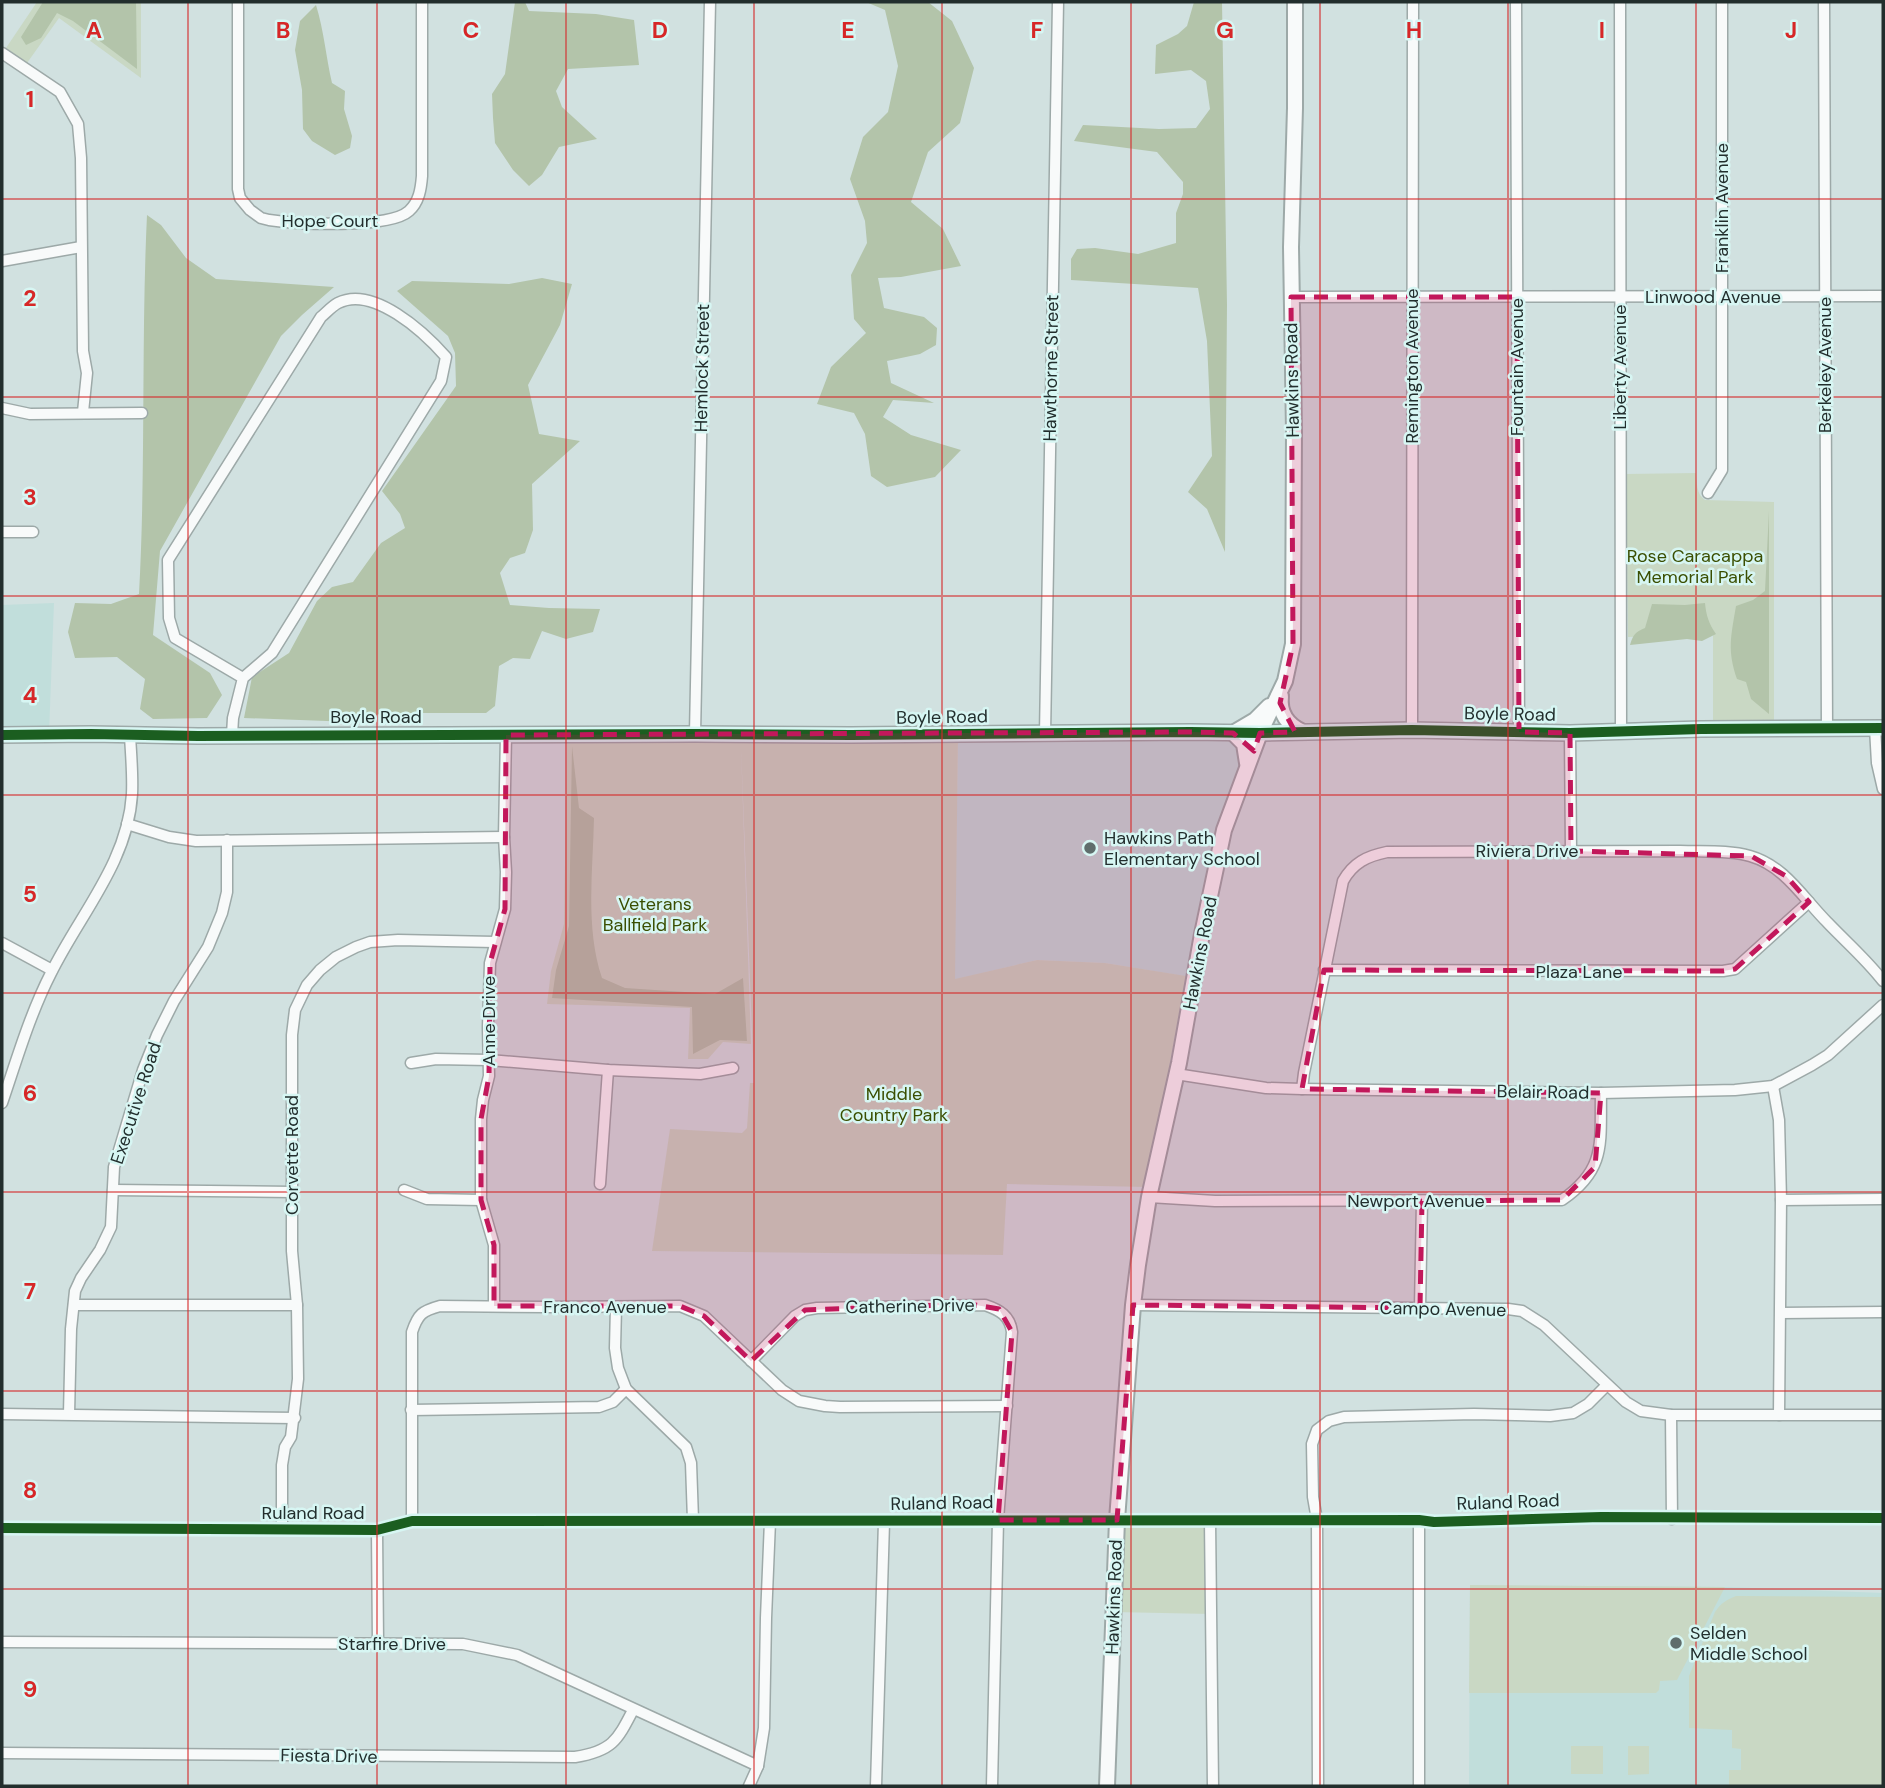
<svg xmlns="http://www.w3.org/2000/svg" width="1885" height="1788" viewBox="0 0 1885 1788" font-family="'DM Sans',sans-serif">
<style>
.built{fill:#c1dedb}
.green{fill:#c9d8c4}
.forest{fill:#b3c4aa}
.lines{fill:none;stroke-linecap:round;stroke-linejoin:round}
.street-casing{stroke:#9da9a8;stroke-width:13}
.secondary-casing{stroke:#9da9a8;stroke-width:18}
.street{stroke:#f8fafa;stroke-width:10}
.secondary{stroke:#f8fafa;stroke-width:14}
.cycleway-casing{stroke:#d7f6f3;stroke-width:15}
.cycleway{stroke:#1b5e20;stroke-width:10}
.marked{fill:#c2185b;fill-opacity:0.2;stroke:#c2185b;stroke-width:5;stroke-dasharray:14 9;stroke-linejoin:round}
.grid{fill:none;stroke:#d62828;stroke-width:2;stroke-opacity:0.55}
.poi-dot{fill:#5f6d6c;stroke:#d7f6f3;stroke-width:2.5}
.labels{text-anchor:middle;stroke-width:5;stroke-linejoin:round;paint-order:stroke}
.street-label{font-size:18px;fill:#222e2d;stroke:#d7f6f3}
.park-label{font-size:18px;fill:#3a4e01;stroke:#d7f6f3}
.poi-label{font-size:18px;fill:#222e2d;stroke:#d7f6f3;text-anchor:start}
.grid-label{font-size:23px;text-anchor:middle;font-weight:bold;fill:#d62828;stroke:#d7f6f3;stroke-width:5;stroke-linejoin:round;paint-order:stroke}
</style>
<rect width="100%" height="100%" fill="#d1e1e0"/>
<!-- built -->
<g class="built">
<polygon points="54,603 49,734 2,735 2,605"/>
<polygon points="1254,736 1189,977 1105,963 1037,960 954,980 958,737"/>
<polygon points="1470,1585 1725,1587 1883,1593 1883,1786 1469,1786"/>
</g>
<!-- green -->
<g class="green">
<polygon points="37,2 141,2 141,78 59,18 27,63 6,48"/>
<path d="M1696,473C1697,483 1696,494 1705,500L1774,502V725L1713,723V635L1628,637L1626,474Z"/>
<polygon points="740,737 741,742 958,737 955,979 1037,960 1105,963 1186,976 1147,1187 1007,1184 1003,1255 652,1251 670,1129 742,1133 747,1128 750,1083 754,1083 741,747 751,1044 723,1042 708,1059 688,1059 690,1008 547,1004 551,971 564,924 567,739"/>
<polygon points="1117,1520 1210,1521 1211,1614 1113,1612"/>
<polygon points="1470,1585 1725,1587 1677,1680 1660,1681 1659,1690 1656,1693 1469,1693"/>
<path d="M1736,1596L1883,1597V1786H1729V1770H1741V1749L1732,1748V1730L1689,1728V1676L1715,1612C1721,1603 1726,1600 1736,1596Z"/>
<rect x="1571" y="1746" width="32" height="28"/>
<polygon points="1628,1746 1649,1746 1649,1774 1628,1775"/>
</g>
<!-- forest -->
<g class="forest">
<polygon points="43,2 136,2 137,69 73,21 57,13 41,38 26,45 21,37"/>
<polygon points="515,2 525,2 529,11 596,14 634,20 639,65 568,69 556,91 562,107 597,139 559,147 542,175 529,186 513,170 495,143 493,118 492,94 505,74"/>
<polygon points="866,2 928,2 952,21 974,68 960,123 928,152 911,202 943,229 961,266 901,277 878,278 884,308 924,317 937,328 936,345 920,354 887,361 891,383 934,403 893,400 883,417 911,435 961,450 935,477 887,487 871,476 865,434 854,413 817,404 831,367 866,333 854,319 851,275 867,243 865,221 850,179 863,137 888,112 898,66 885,10"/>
<polygon points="1194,2 1222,2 1227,305 1225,552 1207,509 1188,492 1212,456 1207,341 1198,288 1071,280 1071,259 1077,249 1095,248 1138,254 1176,243 1176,213 1183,194 1183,182 1157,152 1074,141 1083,125 1159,129 1196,128 1210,109 1206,81 1191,70 1155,74 1156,45 1178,34 1187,26"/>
<path d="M316,5C324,31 326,57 332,83L345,91L344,109L352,136L350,148L335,155L312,141L303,129L302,90L295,50L300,21Z"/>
<path d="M147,215L161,225L186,258L216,279L334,287L302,315L281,336L160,551L153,635L210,673L222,695L207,718L153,719L140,709L145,679L117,657L75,658L68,632L75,603L111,604L139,594C146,468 141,341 147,215Z"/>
<polygon points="542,278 572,284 560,325 528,385 539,434 580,441 532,484 533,530 525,553 510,558 500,573 510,605 549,608 600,609 593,632 566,639 542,631 530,659 513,658 499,666 495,706 486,713 383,713 353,722 244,718 252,677 289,653 317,601 332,587 353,582 381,543 405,528 400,514 382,491 456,386 455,353 448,336 397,291 412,281 509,284"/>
<path d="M1769,511V714L1751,699L1746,682L1737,679C1727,650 1731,636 1736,606L1753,600L1765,591Z"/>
<path d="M1705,603C1706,615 1709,624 1716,634L1702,641L1687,639L1630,645C1633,635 1635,632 1645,628L1652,604L1685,605Z"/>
<path d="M572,746L579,808L594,818C593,870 585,927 602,978L625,988L715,994L743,978L747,1041L720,1040L693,1054L692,1007L552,998L556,970L569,926Z"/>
</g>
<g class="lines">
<!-- street casing -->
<g class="street-casing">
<g id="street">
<path d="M238,2V189L240,198L250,210L261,218L269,220C297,224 389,229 409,211C419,202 421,189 422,176V2"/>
<polyline points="1516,2 1519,732"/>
<polyline points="1620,2 1621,731"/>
<polyline points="1824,2 1827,729"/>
<polyline points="2,53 60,92 78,124 81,158 83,351 87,373 83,412"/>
<polyline points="2,261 81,247"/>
<polyline points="1291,297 1883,296"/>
<polyline points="2,408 30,414 142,413"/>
<polyline points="1708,493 1722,470 1722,2"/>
<polyline points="2,532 33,532"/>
<polyline points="1875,728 1877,763 1883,789"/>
<polyline points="1412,730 1413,2"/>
<polyline points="1570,733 1571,851"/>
<polyline points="695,734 710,2"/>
<polyline points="1045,734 1058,2"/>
<path d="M232,735L233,718L243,678L272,653L441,381L446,357C424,332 373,285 338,303C332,306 326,313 321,317L168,560L169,618L175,638L243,678"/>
<polyline points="127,824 169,837 196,841 504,837"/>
<polyline points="2,943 52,970"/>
<polyline points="1324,970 1723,971 1735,969 1809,902"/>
<polyline points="411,1063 436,1059 489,1060 608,1070 700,1074 733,1068"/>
<polyline points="1176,1074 1266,1088 1302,1089 1601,1093 1735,1090 1773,1086 1812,1065 1828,1055 1883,1005"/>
<polyline points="1773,1086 1779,1120 1781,1200 1779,1415"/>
<path d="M1302,1089L1304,1073L1343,881C1353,863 1367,856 1387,852L1680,851C1703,852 1728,850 1750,856C1785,866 1803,898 1827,922C1846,942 1866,959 1883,981"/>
<path d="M2,1103C17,1059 30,1014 51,973C80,914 128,862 132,794C133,775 131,755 130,735"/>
<polyline points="600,1184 608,1070"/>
<polyline points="113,1190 292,1192"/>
<polyline points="404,1190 427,1199 481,1200"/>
<path d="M1149,1197L1215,1201L1562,1200C1607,1169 1600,1142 1601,1093"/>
<polyline points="1781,1200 1883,1199"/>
<polyline points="74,1305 297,1305"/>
<polyline points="1133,1305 1508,1309 1522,1311 1544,1325 1626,1402 1641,1411 1671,1415 1883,1415"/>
<polyline points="494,1306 494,1245 481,1200 481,1119 483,1100 489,1076 488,1027 490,963 505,909 506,872 504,837 506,735"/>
<polyline points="616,1307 615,1348 618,1368 626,1389 686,1447 691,1463 693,1520"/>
<polyline points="1420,1308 1422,1201"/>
<polyline points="1781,1313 1883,1312"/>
<path d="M751,1361L795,1316L805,1310L817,1308L985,1305C1000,1310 1010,1316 1012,1332L998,1520L992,1786"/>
<polyline points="411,1410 599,1407 613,1402 626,1389"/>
<polyline points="2,1414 295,1418"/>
<polyline points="69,1414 71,1329 75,1291 81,1278 100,1250 111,1227 114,1167 143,1070 157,1035 174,1001 208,947 222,913 227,892 227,840"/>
<polyline points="1671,1415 1672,1519"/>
<polyline points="1419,1520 1419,1786"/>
<path d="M412,1521V1332C418,1314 422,1311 440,1306L547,1307L680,1306L704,1316L782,1390L799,1401L825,1406L840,1407L1007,1406"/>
<polyline points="1210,1521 1213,1786"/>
<polyline points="2,1528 377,1530 412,1521 1419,1520 1434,1522 1601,1517 1883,1518"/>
<polyline points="282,1529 282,1465 285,1447 291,1437 298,1379 297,1305 292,1251 292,1035 295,1010 307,985 320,970 336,957 356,947 370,942 398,940 495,942"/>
<polyline points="377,1530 378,1643"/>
<polyline points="2,1642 463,1644 517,1655 758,1766"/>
<path d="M2,1753L575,1757C612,1751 617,1741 633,1710"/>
<polyline points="749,1786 758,1766 764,1728 766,1618 770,1521"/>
<polyline points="876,1786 884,1522"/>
<polyline points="1318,1786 1317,1520 1313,1497 1312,1444 1317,1430 1329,1421 1344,1417 1474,1414 1550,1416 1573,1413 1588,1404 1607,1385"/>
</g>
</g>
<!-- secondary casing -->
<g class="secondary-casing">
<g id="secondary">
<path d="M1281,696C1279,713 1287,725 1303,732"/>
<polyline points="2,735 91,734 198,736 695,734 851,735 1190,732 1260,733 1412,730 1570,733 1701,729 1883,728"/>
<polyline points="1247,763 1244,744 1233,733 1255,720 1269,706"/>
<polyline points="1107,1786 1117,1520 1133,1305 1138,1265 1149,1197 1179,1063 1202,934 1224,830 1260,733 1285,681 1293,644 1294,431 1291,247 1295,108 1295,2"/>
</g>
</g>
<!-- street -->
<use href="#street" class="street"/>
<!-- secondary -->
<use href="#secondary" class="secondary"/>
<!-- cycleway casing -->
<g class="cycleway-casing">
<g id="cycleway">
<polyline points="2,735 91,734 198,736 695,734 851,735 1190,732 1260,733 1412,730 1570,733 1701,729 1883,728"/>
<polyline points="2,1528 377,1530 412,1521 1419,1520 1434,1522 1601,1517 1883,1518"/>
</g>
</g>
<!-- cycleway -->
<use href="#cycleway" class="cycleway"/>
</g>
<!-- marked area -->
<path class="marked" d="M1291,297H1517L1519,732L1570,733L1571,851L1751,856L1786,876L1809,902L1735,969L1723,971L1324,970L1302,1089L1601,1093L1595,1167L1562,1200L1422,1201L1420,1308L1133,1305L1117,1520H998L1012,1332L999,1309L970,1304L805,1310L751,1361L704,1316L680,1306H494V1245L481,1200V1119L489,1076L490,963L505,909L506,735L1190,732L1233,733L1254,751L1260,733L1295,732L1280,703L1293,644Z"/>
<!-- grid -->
<path class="grid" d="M188,2V1786M377,2V1786M566,2V1786M754,2V1786M942,2V1786M1131,2V1786M1320,2V1786M1508,2V1786M1696,2V1786M2,199H1883M2,397H1883M2,596H1883M2,795H1883M2,993H1883M2,1192H1883M2,1391H1883M2,1589H1883"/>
<!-- markers -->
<g class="poi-dot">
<circle cx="1090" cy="848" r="7"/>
<circle cx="1676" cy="1643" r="7"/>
</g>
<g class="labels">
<!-- street labels -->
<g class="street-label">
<text transform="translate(1722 208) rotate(-90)" y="6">Franklin Avenue</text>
<text x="330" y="227">Hope Court</text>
<text x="1713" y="303">Linwood Avenue</text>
<text transform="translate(1825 365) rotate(-90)" y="6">Berkeley Avenue</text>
<text transform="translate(1412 366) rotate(-90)" y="6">Remington Avenue</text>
<text transform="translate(1517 367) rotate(-90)" y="6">Fountain Avenue</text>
<text transform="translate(1620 367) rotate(-90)" y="6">Liberty Avenue</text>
<text transform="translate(702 368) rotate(-89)" y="6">Hemlock Street</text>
<text transform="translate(1051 368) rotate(-89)" y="6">Hawthorne Street</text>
<text transform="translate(1292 380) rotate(-91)" y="6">Hawkins Road</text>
<text transform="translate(1510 714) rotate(1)" y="6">Boyle Road</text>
<text x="376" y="723">Boyle Road</text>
<text transform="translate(942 717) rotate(-1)" y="6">Boyle Road</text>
<text x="1527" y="857">Riviera Drive</text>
<text transform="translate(1200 953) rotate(-79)" y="6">Hawkins Road</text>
<text x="1579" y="978">Plaza Lane</text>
<text transform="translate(489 1021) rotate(-90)" y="6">Anne Drive</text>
<text transform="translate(1543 1092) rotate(1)" y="6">Belair Road</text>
<text transform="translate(136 1103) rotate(-72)" y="6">Executive Road</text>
<text transform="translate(292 1155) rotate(-90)" y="6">Corvette Road</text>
<text x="1416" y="1207">Newport Avenue</text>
<text transform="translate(910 1306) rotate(-1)" y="6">Catherine Drive</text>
<text x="605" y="1313">Franco Avenue</text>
<text transform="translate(1443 1309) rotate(1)" y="6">Campo Avenue</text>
<text transform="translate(1508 1502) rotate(-2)" y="6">Ruland Road</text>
<text transform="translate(942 1503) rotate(-1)" y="6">Ruland Road</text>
<text x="313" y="1519">Ruland Road</text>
<text transform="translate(1114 1597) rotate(-88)" y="6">Hawkins Road</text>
<text x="392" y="1650">Starfire Drive</text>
<text transform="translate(329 1756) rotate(1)" y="6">Fiesta Drive</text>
</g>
<!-- park labels -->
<g class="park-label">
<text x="1695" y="562">Rose Caracappa<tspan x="1695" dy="21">Memorial Park</tspan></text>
<text x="655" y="910">Veterans<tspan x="655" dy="21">Ballfield Park</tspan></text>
<text x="894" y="1100">Middle<tspan x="894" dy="21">Country Park</tspan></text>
</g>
<!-- poi labels -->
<g class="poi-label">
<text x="1104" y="844">Hawkins Path<tspan x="1104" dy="21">Elementary School</tspan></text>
<text x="1690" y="1639">Selden<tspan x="1690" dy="21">Middle School</tspan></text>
</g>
</g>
<g class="grid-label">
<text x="94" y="38">A</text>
<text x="283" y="38">B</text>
<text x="471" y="38">C</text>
<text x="660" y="38">D</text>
<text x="848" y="38">E</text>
<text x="1037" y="38">F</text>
<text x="1225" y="38">G</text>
<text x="1414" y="38">H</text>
<text x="1602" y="38">I</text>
<text x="1791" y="38">J</text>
<text x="30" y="107">1</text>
<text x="30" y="306">2</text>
<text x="30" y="505">3</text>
<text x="30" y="703">4</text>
<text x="30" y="902">5</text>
<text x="30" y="1101">6</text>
<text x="30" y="1299">7</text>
<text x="30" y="1498">8</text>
<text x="30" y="1697">9</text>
</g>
<!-- border -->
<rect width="1885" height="1788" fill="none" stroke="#222e2d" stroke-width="7"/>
</svg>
